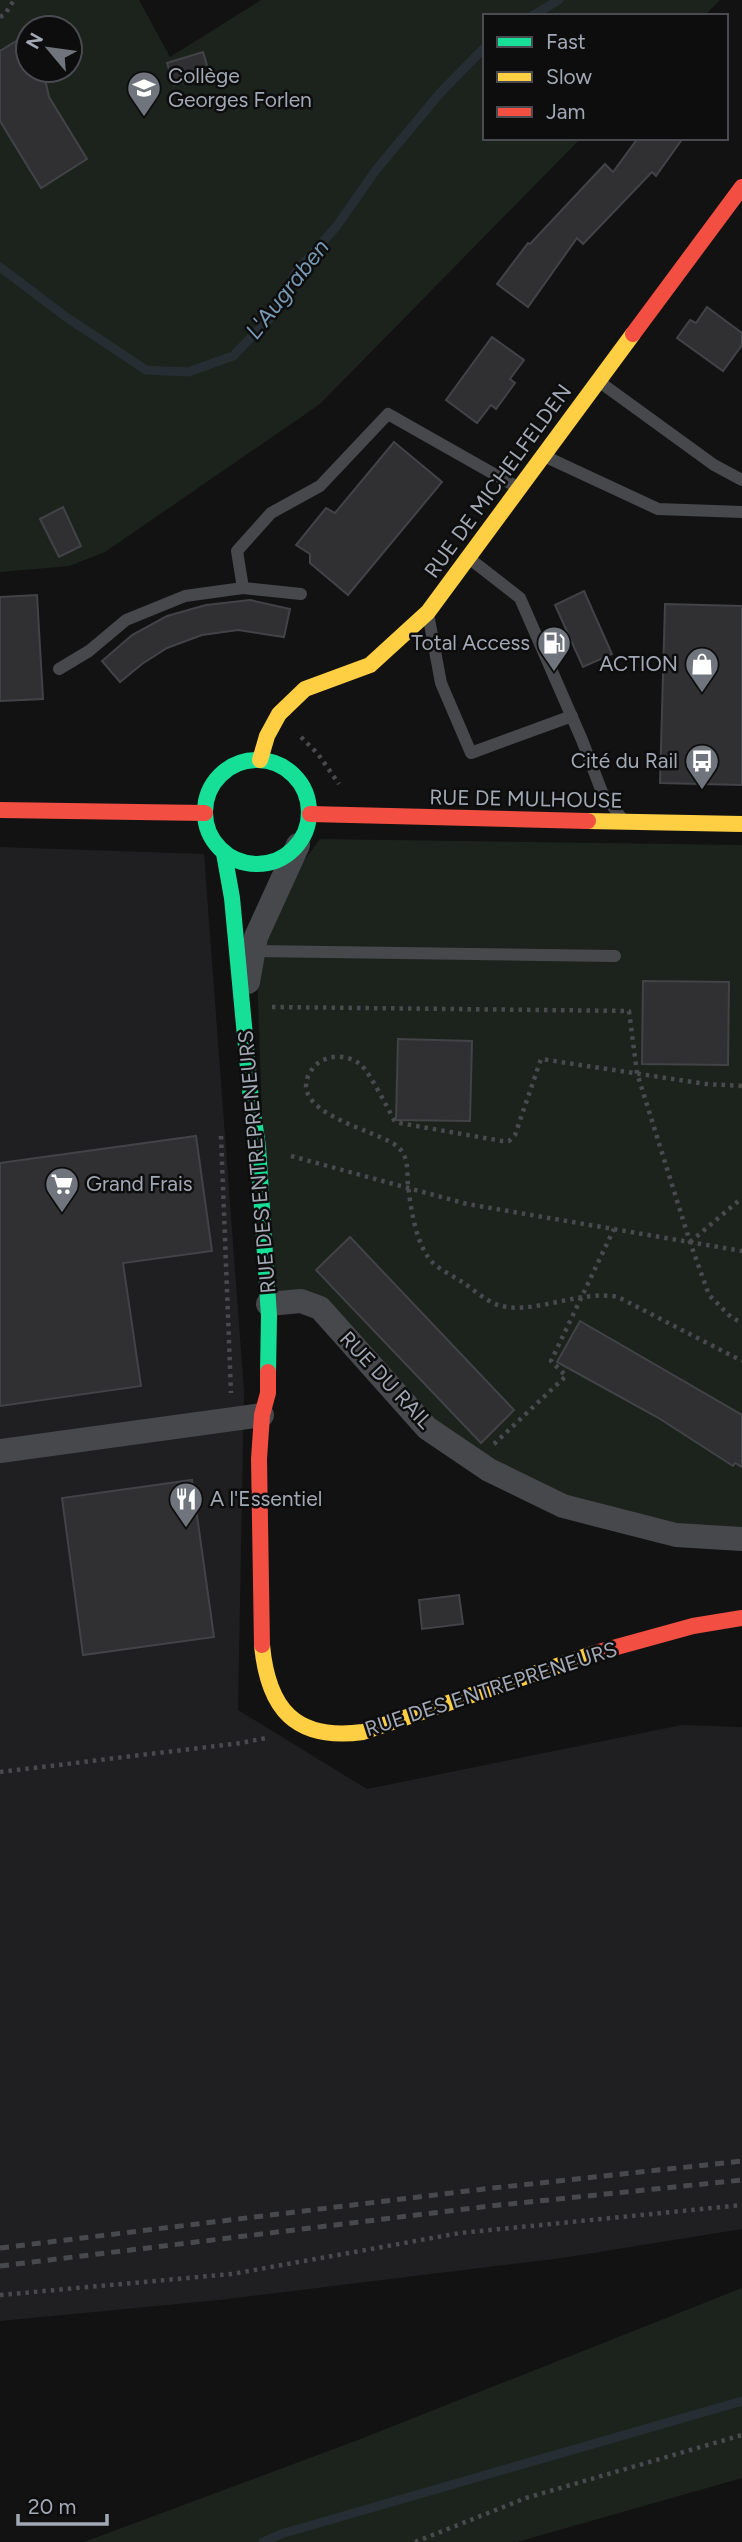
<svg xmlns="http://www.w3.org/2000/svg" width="742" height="2542" viewBox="0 0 742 2542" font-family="Figtree,sans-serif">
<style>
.built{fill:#1f1f21}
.green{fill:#1c231d;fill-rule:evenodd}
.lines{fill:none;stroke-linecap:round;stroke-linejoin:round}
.stream{stroke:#262e34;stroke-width:9}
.building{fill:#303032;stroke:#414347;stroke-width:2}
.path{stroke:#484a4e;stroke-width:4.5;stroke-dasharray:3.5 5;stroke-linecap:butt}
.lane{stroke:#47484c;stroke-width:12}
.street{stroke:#47484c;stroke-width:24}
.fast{stroke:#16e098;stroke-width:16}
.slow{stroke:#ffcf43;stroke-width:16}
.jam{stroke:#f24e42;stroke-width:16}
.rail{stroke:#47494c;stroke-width:5;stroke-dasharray:9 7;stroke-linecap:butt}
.labels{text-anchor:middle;stroke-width:5;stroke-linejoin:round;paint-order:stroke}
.poi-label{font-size:21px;fill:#a2a9b5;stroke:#0d0d0e;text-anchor:start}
.street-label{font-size:21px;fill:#a2a9b5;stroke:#0d0d0e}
.water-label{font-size:23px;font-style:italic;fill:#7799b2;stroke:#0d0d0e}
</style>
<rect width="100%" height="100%" fill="#121213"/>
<!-- built -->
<polygon class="built" points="0,847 204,854 244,1391 238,1710 367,1789 682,1725 742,1727 742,2229 562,2258 219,2300 0,2321"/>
<!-- green -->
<g class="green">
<path d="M0,0H139L170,57L261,0H720L704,16H485V138H581L320,404L105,552L69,566L0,572ZM28,28H70V70H28Z"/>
<polygon points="320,839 742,845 742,1539 563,1506 427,1428 320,1308 268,1304 256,937 292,877"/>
<polygon points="742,2288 742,2478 517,2542 84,2542 358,2440"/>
</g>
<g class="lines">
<!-- stream -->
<g class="stream">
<polyline points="532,16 559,0"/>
<polyline points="0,267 66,317 146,370 188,372 233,356 270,318 296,272 336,227 376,170 441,92 485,47"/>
<polyline points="263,2542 281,2534 742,2401"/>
</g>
</g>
<!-- building -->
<g class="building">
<polygon points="28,34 28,70 43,70 49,97 87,159 41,188 0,121 0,51"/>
<polygon points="203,52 210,75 174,85 167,63"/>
<polygon points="638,138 683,138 656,176 652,172 583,244 577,238 528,307 497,284 528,243 530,244 605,164 613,172"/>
<polygon points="707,307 742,333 742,345 723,371 677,338 690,320 696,323"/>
<polygon points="492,337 524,360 510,379 515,383 496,409 491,405 477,423 446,400"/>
<polygon points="394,442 442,482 348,595 310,563 310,554 296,545 326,508 335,513"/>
<polygon points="63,507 81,546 59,557 40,519"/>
<polygon points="584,591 612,654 583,667 555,605"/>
<polygon points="37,595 43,699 0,701 0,597"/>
<polygon points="250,600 290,609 284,637 238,630 202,635 167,648 142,664 120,682 102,661 132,635 167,616 206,605"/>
<polygon points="665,604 742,606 742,785 660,783"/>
<polygon points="643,981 729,982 728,1065 642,1064"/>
<polygon points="398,1039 472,1041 470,1121 396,1120"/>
<polygon points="196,1136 212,1251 123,1263 141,1386 0,1406 0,1163"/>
<polygon points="350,1237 514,1410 481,1443 316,1270"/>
<polygon points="580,1321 742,1415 742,1467 735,1463 733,1466 657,1417 557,1362"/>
<polygon points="192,1480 214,1637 83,1655 62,1498"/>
<polygon points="459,1595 463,1624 422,1629 419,1600"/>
</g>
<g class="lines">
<!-- path -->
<g class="path">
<polyline points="0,17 5,14 14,0"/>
<polyline points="301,737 318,754 339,784"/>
<polyline points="272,1007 629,1011 637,1073 690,1242 709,1295 731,1317 742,1323"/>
<path d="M742,1086L706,1084L541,1059L515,1135L509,1141H502L399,1123L394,1120C387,1107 370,1073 361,1065C347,1053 324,1054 313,1068C279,1113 380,1130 398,1147C409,1157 407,1172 408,1186C411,1209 415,1238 428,1257C435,1268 452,1275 462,1282C473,1289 486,1301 498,1305C532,1316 580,1289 618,1297L742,1361"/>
<polyline points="221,1136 231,1393"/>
<polyline points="291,1156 467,1204 742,1251"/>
<polyline points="690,1242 742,1198"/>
<polyline points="494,1444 566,1376 551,1361 614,1229"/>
<polyline points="0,1772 241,1743 266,1738"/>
<polyline points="0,2295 232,2274 460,2233 742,2205"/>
<polyline points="415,2542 526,2498 742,2435"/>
</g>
<!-- lane -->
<g class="lane">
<polyline points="601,383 714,465 742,480"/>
<polyline points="544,456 658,509 742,512"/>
<polyline points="470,559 520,598 582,740 602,792 620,816"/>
<polyline points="243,588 301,594"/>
<polyline points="429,619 441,683 471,753 572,716"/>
<polyline points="59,669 89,651 126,620 185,596 243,588 237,551 271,513 320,486 388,414 517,487"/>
<polyline points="254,951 615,956"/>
</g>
<!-- street -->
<g class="street">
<polyline points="248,982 256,937 298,845"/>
<polyline points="268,1304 301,1301 320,1308 427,1428 489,1470 563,1506 676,1535 742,1539"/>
<polyline points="0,1451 262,1415"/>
</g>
<!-- fast -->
<g class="fast">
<circle cx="257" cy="812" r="52"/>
<polyline points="224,853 232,898 251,1100 258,1147 269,1316 268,1372"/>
</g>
<!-- slow -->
<g class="slow">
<polyline points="260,760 267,736 279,714 305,689 370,665 428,612 633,334"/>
<polyline points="588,821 742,824"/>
<path d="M262,1645C268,1709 295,1741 363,1732L595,1653"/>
</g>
<!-- jam -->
<g class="jam">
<polyline points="633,334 742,187"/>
<polyline points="0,810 205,813"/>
<polyline points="310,814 588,821"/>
<polyline points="262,1645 259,1459 262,1415 268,1393 268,1372"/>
<polyline points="595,1653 693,1626 742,1618"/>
</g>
<!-- rail -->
<g class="rail">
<polyline points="0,2248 484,2189 742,2161"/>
<polyline points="0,2266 490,2206 742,2180"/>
</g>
</g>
<!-- icons -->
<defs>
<g id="school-pin" transform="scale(1.75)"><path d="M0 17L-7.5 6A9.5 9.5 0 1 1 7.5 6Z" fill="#70747c" stroke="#0d0d0e"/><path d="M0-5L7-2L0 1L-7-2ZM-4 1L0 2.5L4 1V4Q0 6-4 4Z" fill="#fff"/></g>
<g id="fuel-pin" transform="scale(1.75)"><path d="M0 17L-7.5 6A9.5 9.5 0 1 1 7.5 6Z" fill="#70747c" stroke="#0d0d0e"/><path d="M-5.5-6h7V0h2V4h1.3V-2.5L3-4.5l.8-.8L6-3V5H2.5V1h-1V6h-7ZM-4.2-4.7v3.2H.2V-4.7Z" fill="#fff"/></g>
<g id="shop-pin" transform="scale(1.75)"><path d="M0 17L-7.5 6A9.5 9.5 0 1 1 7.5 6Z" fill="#70747c" stroke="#0d0d0e"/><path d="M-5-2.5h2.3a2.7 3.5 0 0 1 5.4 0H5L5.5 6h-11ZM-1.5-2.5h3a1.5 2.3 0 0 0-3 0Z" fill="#fff"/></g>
<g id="bus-pin" transform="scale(1.75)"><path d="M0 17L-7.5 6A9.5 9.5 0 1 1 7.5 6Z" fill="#70747c" stroke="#0d0d0e"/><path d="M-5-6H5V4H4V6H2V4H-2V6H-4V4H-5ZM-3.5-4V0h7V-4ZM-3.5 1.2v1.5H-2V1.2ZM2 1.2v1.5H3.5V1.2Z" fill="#fff"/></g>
<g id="supermarket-pin" transform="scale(1.75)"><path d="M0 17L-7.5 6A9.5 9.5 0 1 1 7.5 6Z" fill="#70747c" stroke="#0d0d0e"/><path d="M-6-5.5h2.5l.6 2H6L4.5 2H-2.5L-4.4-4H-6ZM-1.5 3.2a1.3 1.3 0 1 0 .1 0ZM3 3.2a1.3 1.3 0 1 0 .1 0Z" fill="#fff"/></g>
<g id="restaurant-pin" transform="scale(1.75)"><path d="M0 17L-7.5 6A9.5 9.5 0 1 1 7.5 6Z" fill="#70747c" stroke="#0d0d0e"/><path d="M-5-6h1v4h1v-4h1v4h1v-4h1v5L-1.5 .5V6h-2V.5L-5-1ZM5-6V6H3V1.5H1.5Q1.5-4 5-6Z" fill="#fff"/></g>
</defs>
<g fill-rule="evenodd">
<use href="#school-pin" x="144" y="88"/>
<use href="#fuel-pin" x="554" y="643"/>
<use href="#shop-pin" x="702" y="664"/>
<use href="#bus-pin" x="702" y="761"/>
<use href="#supermarket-pin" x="62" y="1184"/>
<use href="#restaurant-pin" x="186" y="1499"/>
</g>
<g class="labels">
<!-- poi labels -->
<g class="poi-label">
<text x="168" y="83">Collège<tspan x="168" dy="24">Georges Forlen</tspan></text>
<text x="530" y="650" text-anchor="end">Total Access</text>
<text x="678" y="671" text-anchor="end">ACTION</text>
<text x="678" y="768" text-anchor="end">Cité du Rail</text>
<text x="86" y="1191">Grand Frais</text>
<text x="210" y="1506">A l'Essentiel</text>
</g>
<!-- street labels -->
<g class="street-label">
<text transform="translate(498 481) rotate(-54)" y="7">RUE DE MICHELFELDEN</text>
<text transform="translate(526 799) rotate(1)" y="7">RUE DE MULHOUSE</text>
<text transform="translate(257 1162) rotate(-95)" y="7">RUE DES ENTREPRENEURS</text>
<text transform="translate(386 1380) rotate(47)" y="7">RUE DU RAIL</text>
<text transform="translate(491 1689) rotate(-18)" y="7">RUE DES ENTREPRENEURS</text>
</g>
<!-- water labels -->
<g class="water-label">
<text transform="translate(287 289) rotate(-52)" y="8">L'Augraben</text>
</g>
</g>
<!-- legend -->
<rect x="483" y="14" width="245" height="126" fill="#0d0d0e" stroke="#494b51" stroke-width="2"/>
<rect x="497" y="37" width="35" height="10" fill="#16e098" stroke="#494b51" stroke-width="2"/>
<text x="546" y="49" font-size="21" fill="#a2a9b5">Fast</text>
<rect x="497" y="72" width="35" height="10" fill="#ffcf43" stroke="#494b51" stroke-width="2"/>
<text x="546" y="84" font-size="21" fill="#a2a9b5">Slow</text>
<rect x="497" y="107" width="35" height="10" fill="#f24e42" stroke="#494b51" stroke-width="2"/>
<text x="546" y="119" font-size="21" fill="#a2a9b5">Jam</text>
<!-- north arrow -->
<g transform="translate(49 49) rotate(299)"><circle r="33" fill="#0d0d0e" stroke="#494b51" stroke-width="2"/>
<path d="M0-5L12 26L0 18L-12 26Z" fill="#70747c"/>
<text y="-10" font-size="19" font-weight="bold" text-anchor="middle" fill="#a2a9b5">N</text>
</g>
<!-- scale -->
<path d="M18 2514v10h89v-10" fill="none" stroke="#a2a9b5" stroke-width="3.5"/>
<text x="28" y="2514" font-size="21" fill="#a2a9b5" stroke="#0d0d0e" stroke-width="5" paint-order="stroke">20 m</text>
</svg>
